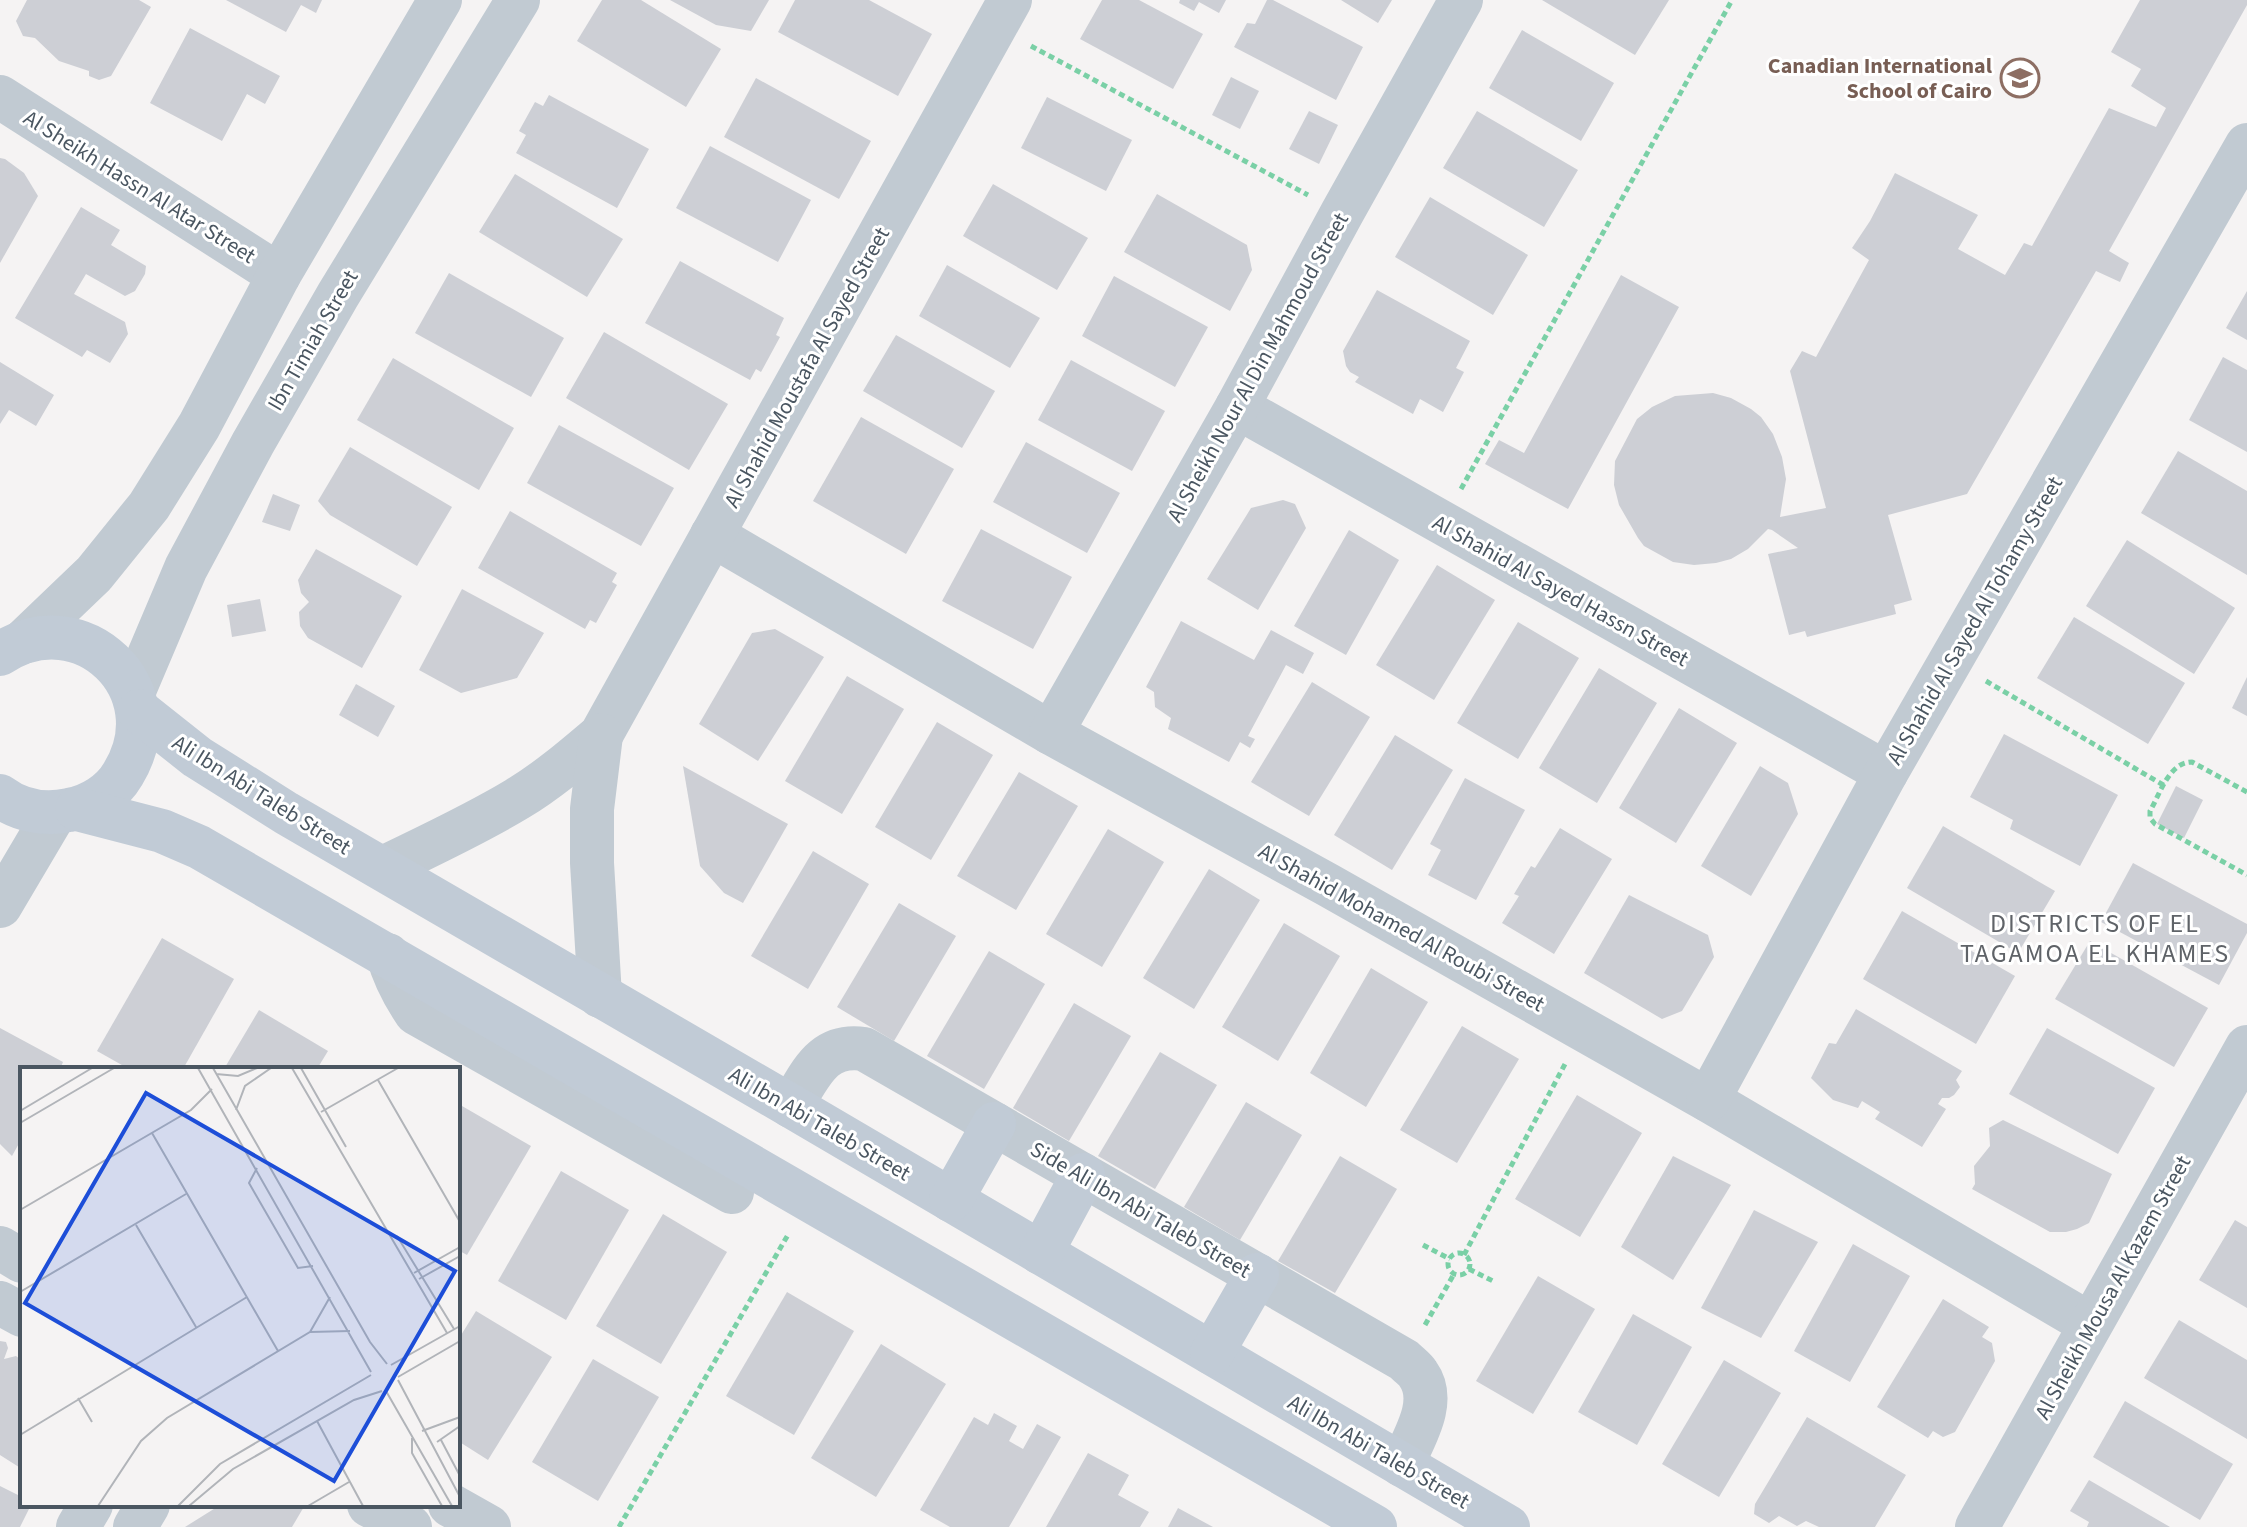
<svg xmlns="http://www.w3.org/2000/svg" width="2247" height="1527" viewBox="0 0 2247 1527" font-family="'Source Sans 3',sans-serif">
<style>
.building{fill:#cdcfd5}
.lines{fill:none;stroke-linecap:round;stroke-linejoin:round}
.path{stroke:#7ad0a6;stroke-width:5;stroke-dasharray:6 4;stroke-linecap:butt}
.minor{stroke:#c1cad2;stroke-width:44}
.tertiary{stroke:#c1cad2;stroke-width:44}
.secondary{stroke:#c1cbd6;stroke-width:44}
.labels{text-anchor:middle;stroke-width:6;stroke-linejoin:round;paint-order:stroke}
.education-label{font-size:22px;font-weight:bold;fill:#785e54;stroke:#fff;text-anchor:end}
.street-label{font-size:22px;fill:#4a5661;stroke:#fff}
.quarter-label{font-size:26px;letter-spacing:2px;fill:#5f6368;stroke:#fff}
.inset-road{fill:none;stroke:#b1b4b9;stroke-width:2}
.view{fill:#1d4ed8;fill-opacity:0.15;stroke:#1d4ed8;stroke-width:4}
.inset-edge{fill:none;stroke:#4a5661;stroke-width:4}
</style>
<rect width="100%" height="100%" fill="#f5f3f3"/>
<!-- building -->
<g class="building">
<polygon points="27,0 139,0 151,7 111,76 99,80 89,76 89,71 59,61 35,38 23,36 16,21"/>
<polygon points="226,0 322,0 316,13 301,5 286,32"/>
<polygon points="602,0 641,0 721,49 686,107 577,41"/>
<polygon points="670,0 769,0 751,31 716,25"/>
<polygon points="795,0 869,0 932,34 898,96 778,32"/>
<polygon points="1102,0 1139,0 1203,34 1173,89 1080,39"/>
<polygon points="1180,0 1226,0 1219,13 1199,2 1194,11 1179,3"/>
<polygon points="1267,0 1273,0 1363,47 1336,100 1234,47 1247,23 1255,24"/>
<polygon points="1341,0 1392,0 1378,23"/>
<polygon points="1542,0 1669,0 1635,55"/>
<polygon points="2140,0 2247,0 2247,5 2109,251 2129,263 2120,282 2096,271 1967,494 1888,515 1912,600 1894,605 1896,614 1807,637 1805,631 1789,635 1768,554 1798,548 1772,530 1768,529 1748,549 1731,559 1716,563 1694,565 1673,562 1644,546 1638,538 1619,505 1614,485 1615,461 1637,419 1652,407 1675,396 1713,393 1731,398 1751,409 1761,417 1773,434 1782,457 1786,479 1780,517 1826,508 1790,371 1802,351 1816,357 1869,260 1852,248 1870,221 1895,173 1978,215 1958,249 2005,275 2024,243 2032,246 2109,108 2156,127 2166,108 2131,86 2141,69 2111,52"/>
<polygon points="190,28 280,76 265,104 247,94 222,141 150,103"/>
<polygon points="1522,30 1614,83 1581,141 1489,88"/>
<polygon points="1231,77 1259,91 1240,129 1212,115"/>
<polygon points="756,78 871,141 839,199 724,137"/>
<polygon points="549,95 649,149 617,208 516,153 526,135 519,131 535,102 543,106"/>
<polygon points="1047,97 1132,140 1106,191 1021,148"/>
<polygon points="1309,111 1338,125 1319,164 1289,149"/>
<polygon points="1477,111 1578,170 1544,227 1443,168"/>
<polygon points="710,146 811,200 778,262 676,208"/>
<polygon points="0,158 5,159 24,173 38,196 0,263"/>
<polygon points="515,174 623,239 587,297 479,232"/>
<polygon points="993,184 1088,238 1057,290 963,236"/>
<polygon points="1157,194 1247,245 1252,270 1230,311 1124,252"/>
<polygon points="1430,197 1528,255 1493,315 1395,257"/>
<polygon points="81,207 120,230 111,245 146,266 145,274 135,291 125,296 86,274 74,294 125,322 128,334 110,363 87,350 82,357 15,318"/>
<polygon points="680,261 784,318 776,335 780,337 761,372 756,369 750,380 645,323"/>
<polygon points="947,265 1040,318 1010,368 919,316"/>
<polygon points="449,273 564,338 531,397 415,333"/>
<polygon points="1621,275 1679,307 1568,509 1485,464 1499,440 1524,453"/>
<polygon points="1114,276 1208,327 1175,387 1082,336"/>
<polygon points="1377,290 1470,341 1456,368 1464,372 1443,412 1420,399 1413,414 1355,382 1359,377 1350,372 1346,366 1343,351"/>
<polygon points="2247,291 2247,340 2226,328"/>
<polygon points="604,332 728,404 689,470 566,398"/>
<polygon points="896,335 995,391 962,448 863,391"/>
<polygon points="2223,357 2247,370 2247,452 2189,420"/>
<polygon points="393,358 514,428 479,490 357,420"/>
<polygon points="1071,360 1165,411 1132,471 1038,420"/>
<polygon points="0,362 54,395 36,426 9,410 0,424"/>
<polygon points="861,417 954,469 906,554 813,501"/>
<polygon points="559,425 674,488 641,546 527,483"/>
<polygon points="1026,442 1120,493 1087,553 993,502"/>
<polygon points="350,447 452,507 417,566 330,515 318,501"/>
<polygon points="2178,451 2247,491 2247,575 2141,513"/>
<polygon points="273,494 300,505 290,531 262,522"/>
<polygon points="1283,500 1295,504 1306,528 1258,610 1207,579 1251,508"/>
<polygon points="510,511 617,573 612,582 617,585 596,623 590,620 585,629 478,568"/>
<polygon points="981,529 1072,577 1033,649 942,601"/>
<polygon points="1349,530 1399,560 1346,655 1294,626"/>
<polygon points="2127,540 2235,608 2194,674 2086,606"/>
<polygon points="316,549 402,596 362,668 308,638 300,626 299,612 309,602 301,593 298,580"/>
<polygon points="1437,565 1495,600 1434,700 1376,665"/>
<polygon points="462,589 544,633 517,678 461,693 419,670"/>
<polygon points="260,599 266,631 232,637 227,605"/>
<polygon points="2074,617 2185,683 2148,744 2037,678"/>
<polygon points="1181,621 1254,660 1271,630 1314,653 1303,674 1286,665 1248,736 1255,739 1250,748 1240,742 1229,762 1168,729 1171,718 1155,707 1154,692 1146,687"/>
<polygon points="1518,622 1579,658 1518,759 1457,723"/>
<polygon points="775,629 824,657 758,761 699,724 752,633"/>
<polygon points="1599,668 1657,703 1597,803 1539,768"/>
<polygon points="847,676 904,709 842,814 785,781"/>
<polygon points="2247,677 2247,716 2232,708"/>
<polygon points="1312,682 1370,717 1309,816 1251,782"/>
<polygon points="356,684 395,706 378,737 339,715"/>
<polygon points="1679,708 1737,743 1676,843 1619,808"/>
<polygon points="937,722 993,755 931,860 875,827"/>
<polygon points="2004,734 2118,795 2080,866 2010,829 2013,820 1970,797"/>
<polygon points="1395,735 1453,770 1392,870 1334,835"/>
<polygon points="683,766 788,824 743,903 724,893 700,866"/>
<polygon points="1760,766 1788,783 1798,814 1751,896 1701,866"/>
<polygon points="1019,772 1078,806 1016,910 957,876"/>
<polygon points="1465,778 1525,810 1476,900 1428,875 1441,850 1430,844"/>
<polygon points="2176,786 2203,800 2184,838 2157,824"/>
<polygon points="1943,826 2055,891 2018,953 1907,888"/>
<polygon points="1560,828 1612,859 1554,954 1502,923 1519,896 1514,894 1531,866 1535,868"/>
<polygon points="1108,829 1164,862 1102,967 1046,934"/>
<polygon points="813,851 869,884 808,989 751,956"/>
<polygon points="2133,863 2247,924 2247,933 2219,985 2101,922"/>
<polygon points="1209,869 1260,900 1194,1009 1143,978"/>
<polygon points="1629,895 1708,935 1714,957 1682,1011 1662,1019 1584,973"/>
<polygon points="899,903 956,936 894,1041 837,1007"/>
<polygon points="1902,911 2015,976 1976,1044 1863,979"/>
<polygon points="1284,923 1340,956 1278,1061 1222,1027"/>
<polygon points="162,938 234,979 183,1069 129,1069 97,1051"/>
<polygon points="2090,941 2208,1008 2174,1067 2055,999"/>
<polygon points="989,951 1045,984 984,1089 927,1056"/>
<polygon points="1371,968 1428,1002 1366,1107 1310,1073"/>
<polygon points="1074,1003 1131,1036 1069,1141 1013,1108"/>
<polygon points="1856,1009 1962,1071 1956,1080 1960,1087 1954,1095 1949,1098 1942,1098 1938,1104 1946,1109 1922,1147 1875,1119 1880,1112 1862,1101 1858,1108 1833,1100 1811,1078 1829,1043 1836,1044"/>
<polygon points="259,1010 328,1051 317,1069 224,1069"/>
<polygon points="1462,1026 1519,1059 1457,1163 1400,1130"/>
<polygon points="0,1028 63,1062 60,1069 22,1069 22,1138 12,1156 0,1144"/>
<polygon points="2047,1028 2155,1088 2118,1154 2009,1094"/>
<polygon points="1160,1052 1217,1085 1155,1189 1098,1156"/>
<polygon points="1577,1095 1642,1133 1580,1237 1515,1199"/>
<polygon points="1246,1102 1302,1135 1240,1240 1184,1207"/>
<polygon points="462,1106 531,1146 467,1255 458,1250 458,1113"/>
<polygon points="2003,1120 2112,1174 2089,1223 2077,1229 2066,1232 2050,1232 1972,1189 1975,1184 1974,1166 1990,1146 1989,1128"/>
<polygon points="1340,1156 1397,1189 1335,1293 1278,1261"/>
<polygon points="1673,1156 1731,1185 1673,1280 1621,1247"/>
<polygon points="561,1171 629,1210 566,1320 498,1281"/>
<polygon points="1754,1210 1818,1242 1761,1338 1701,1308"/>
<polygon points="663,1214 727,1252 661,1364 596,1326"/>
<polygon points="2235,1220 2247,1227 2247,1308 2199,1280"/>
<polygon points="1853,1244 1910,1276 1850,1382 1794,1351"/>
<polygon points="1538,1276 1595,1309 1533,1414 1476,1381"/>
<polygon points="787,1292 854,1331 794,1435 726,1396"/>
<polygon points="1943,1299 1989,1327 1982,1337 1992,1343 1995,1361 1955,1432 1943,1437 1933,1431 1928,1438 1877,1407"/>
<polygon points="476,1311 552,1357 488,1460 458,1441 458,1340"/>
<polygon points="1633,1314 1692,1347 1637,1445 1578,1412"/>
<polygon points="2179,1320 2247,1360 2247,1439 2144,1378"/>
<polygon points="0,1341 6,1342 8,1348 4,1359 16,1356 22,1361 22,1469 0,1455"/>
<polygon points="881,1344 946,1384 876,1497 811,1458"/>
<polygon points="593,1359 659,1397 598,1501 532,1462"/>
<polygon points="1724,1360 1781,1393 1719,1497 1662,1464"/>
<polygon points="2125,1401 2233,1464 2200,1520 2093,1457"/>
<polygon points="994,1413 1017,1426 1009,1441 1023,1449 1037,1424 1061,1437 1009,1527 950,1527 920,1510 974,1417 988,1425"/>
<polygon points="1807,1417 1906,1475 1875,1527 1819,1527 1806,1521 1797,1526 1779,1516 1769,1523 1754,1514 1755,1504"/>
<polygon points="1088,1453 1129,1475 1118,1495 1149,1512 1140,1527 1046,1527"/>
<polygon points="2089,1480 2170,1527 2087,1527 2089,1522 2070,1511"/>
<polygon points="0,1486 22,1497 22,1505 31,1505 20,1527 0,1527"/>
<polygon points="223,1505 305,1505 292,1527 185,1527 217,1507"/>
<polygon points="1178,1508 1213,1527 1168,1527"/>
</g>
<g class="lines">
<!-- path -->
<g class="path">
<polyline points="1031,46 1308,195"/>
<polyline points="1461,489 1732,0"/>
<polyline points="1986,681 2165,786"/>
<path d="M2247,792L2192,762C2169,762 2160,794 2150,811V818L2155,824L2247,875"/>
<polyline points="1423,1245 1450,1259"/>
<circle cx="1459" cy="1264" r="11"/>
<polyline points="1464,1255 1565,1064"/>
<polyline points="1469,1269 1495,1282"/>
<polyline points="1425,1325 1454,1274"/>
<polyline points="619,1527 789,1233"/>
</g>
<!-- minor -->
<g class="minor">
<polyline points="0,97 279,275"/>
<polyline points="1237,407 1886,773"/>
<polyline points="712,535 1051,733 1328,885 1708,1100 2090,1324"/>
<polyline points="1051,733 1237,407 1342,213 1461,0"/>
<path d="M383,868C428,846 474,825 517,799C547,781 574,758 601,735L1010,0"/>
<path d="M388,955C394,977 403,994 416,1013L732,1192"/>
<polyline points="600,996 592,863 592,809 601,735"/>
<polyline points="1708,1100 1886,773 2247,145"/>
<path d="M791,1106C811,1075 821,1043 864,1049L1404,1360C1409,1365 1415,1369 1418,1374C1438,1402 1413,1439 1402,1465"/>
<polyline points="0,1248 22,1261"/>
<polyline points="0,1303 22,1315"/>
<polyline points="369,1505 410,1527"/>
<polyline points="450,1505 489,1527"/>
<polyline points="78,1527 91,1505"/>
<polyline points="135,1527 148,1505"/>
<polyline points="1977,1527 2247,1047"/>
</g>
<!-- tertiary -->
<g class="tertiary">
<polyline points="23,642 94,574 149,506 199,426 279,275 440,0"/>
<polyline points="133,693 186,568 253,443 338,295 518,0"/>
<polyline points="0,906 55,813"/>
</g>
<!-- secondary -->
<g class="secondary">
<path d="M0,654C81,600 175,689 123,774C112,793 91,806 69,810C45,815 20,811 0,796"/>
<polyline points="139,711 197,757 286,813 791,1106 1508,1527"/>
<polyline points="77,809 162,831 199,847 1375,1527"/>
<polyline points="951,1200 994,1124"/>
<polyline points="1041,1253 1083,1175"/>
<polyline points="1212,1353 1257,1275"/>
</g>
</g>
<!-- icons -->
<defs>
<g id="school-ring" transform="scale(2)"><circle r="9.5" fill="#fff" stroke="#8d6e63" stroke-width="1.5"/><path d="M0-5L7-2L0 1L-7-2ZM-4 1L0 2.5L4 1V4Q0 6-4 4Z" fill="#8d6e63"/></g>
</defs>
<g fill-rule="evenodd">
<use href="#school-ring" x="2020" y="78"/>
</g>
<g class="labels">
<!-- education labels -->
<g class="education-label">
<text x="1992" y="73">Canadian International<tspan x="1992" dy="25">School of Cairo</tspan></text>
</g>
<!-- street labels -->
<g class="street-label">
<text transform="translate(140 186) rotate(32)" y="8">Al Sheikh Hassn Al Atar Street</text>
<text transform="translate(312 340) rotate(-60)" y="8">Ibn Timiah Street</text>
<text transform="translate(806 367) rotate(-61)" y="8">Al Shahid Moustafa Al Sayed Street</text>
<text transform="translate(1257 367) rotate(-61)" y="8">Al Sheikh Nour Al Din Mahmoud Street</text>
<text transform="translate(1561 590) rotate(29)" y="8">Al Shahid Al Sayed Hassn Street</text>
<text transform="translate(1974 620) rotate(-60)" y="8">Al Shahid Al Sayed Al Tohamy Street</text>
<text transform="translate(262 794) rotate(32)" y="8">Ali Ibn Abi Taleb Street</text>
<text transform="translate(1402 927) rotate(29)" y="8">Al Shahid Mohamed Al Roubi Street</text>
<text transform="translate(820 1123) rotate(30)" y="8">Ali Ibn Abi Taleb Street</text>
<text transform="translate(1141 1209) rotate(30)" y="8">Side Ali Ibn Abi Taleb Street</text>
<text transform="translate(2112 1287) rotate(-61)" y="8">Al Sheikh Mousa Al Kazem Street</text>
<text transform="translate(1379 1451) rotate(30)" y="8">Ali Ibn Abi Taleb Street</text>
</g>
<!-- quarter labels -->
<g class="quarter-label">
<text x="2095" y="932">DISTRICTS OF EL<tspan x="2095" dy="30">TAGAMOA EL KHAMES</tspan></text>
</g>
</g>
<!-- overview -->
<g transform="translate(20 1067)">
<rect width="440" height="440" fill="#f5f3f3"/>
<path class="inset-road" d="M178,1L351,305M193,1L350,275L367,297M272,1L427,266M281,1L326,80M196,7L218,9L237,1M358,13L440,155M216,43L225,19L251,1M0,44L72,1M301,45L378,1M0,56L94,1M132,66L258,284M237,101L229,116L278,201L293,199M0,143L171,43L192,22M116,158L176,260M377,169L434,262M394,206L440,180M399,212L440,189M0,225L166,127M290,265L310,230M371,298L440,259M378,310L440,274M378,313L440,430M366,324L432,439M58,331L72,355M297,354L343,439M402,364L440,350M0,368L227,230M392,371V386L422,439M421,373L440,409M417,375L440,359M78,439L121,374L147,351L290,265L330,264M158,439L200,397L351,308M169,439L213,402L334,333L362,324M288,439L329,415"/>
<path class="view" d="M126,26L435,204L314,414L5,236Z"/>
<rect width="440" height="440" class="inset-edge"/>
</g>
</svg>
